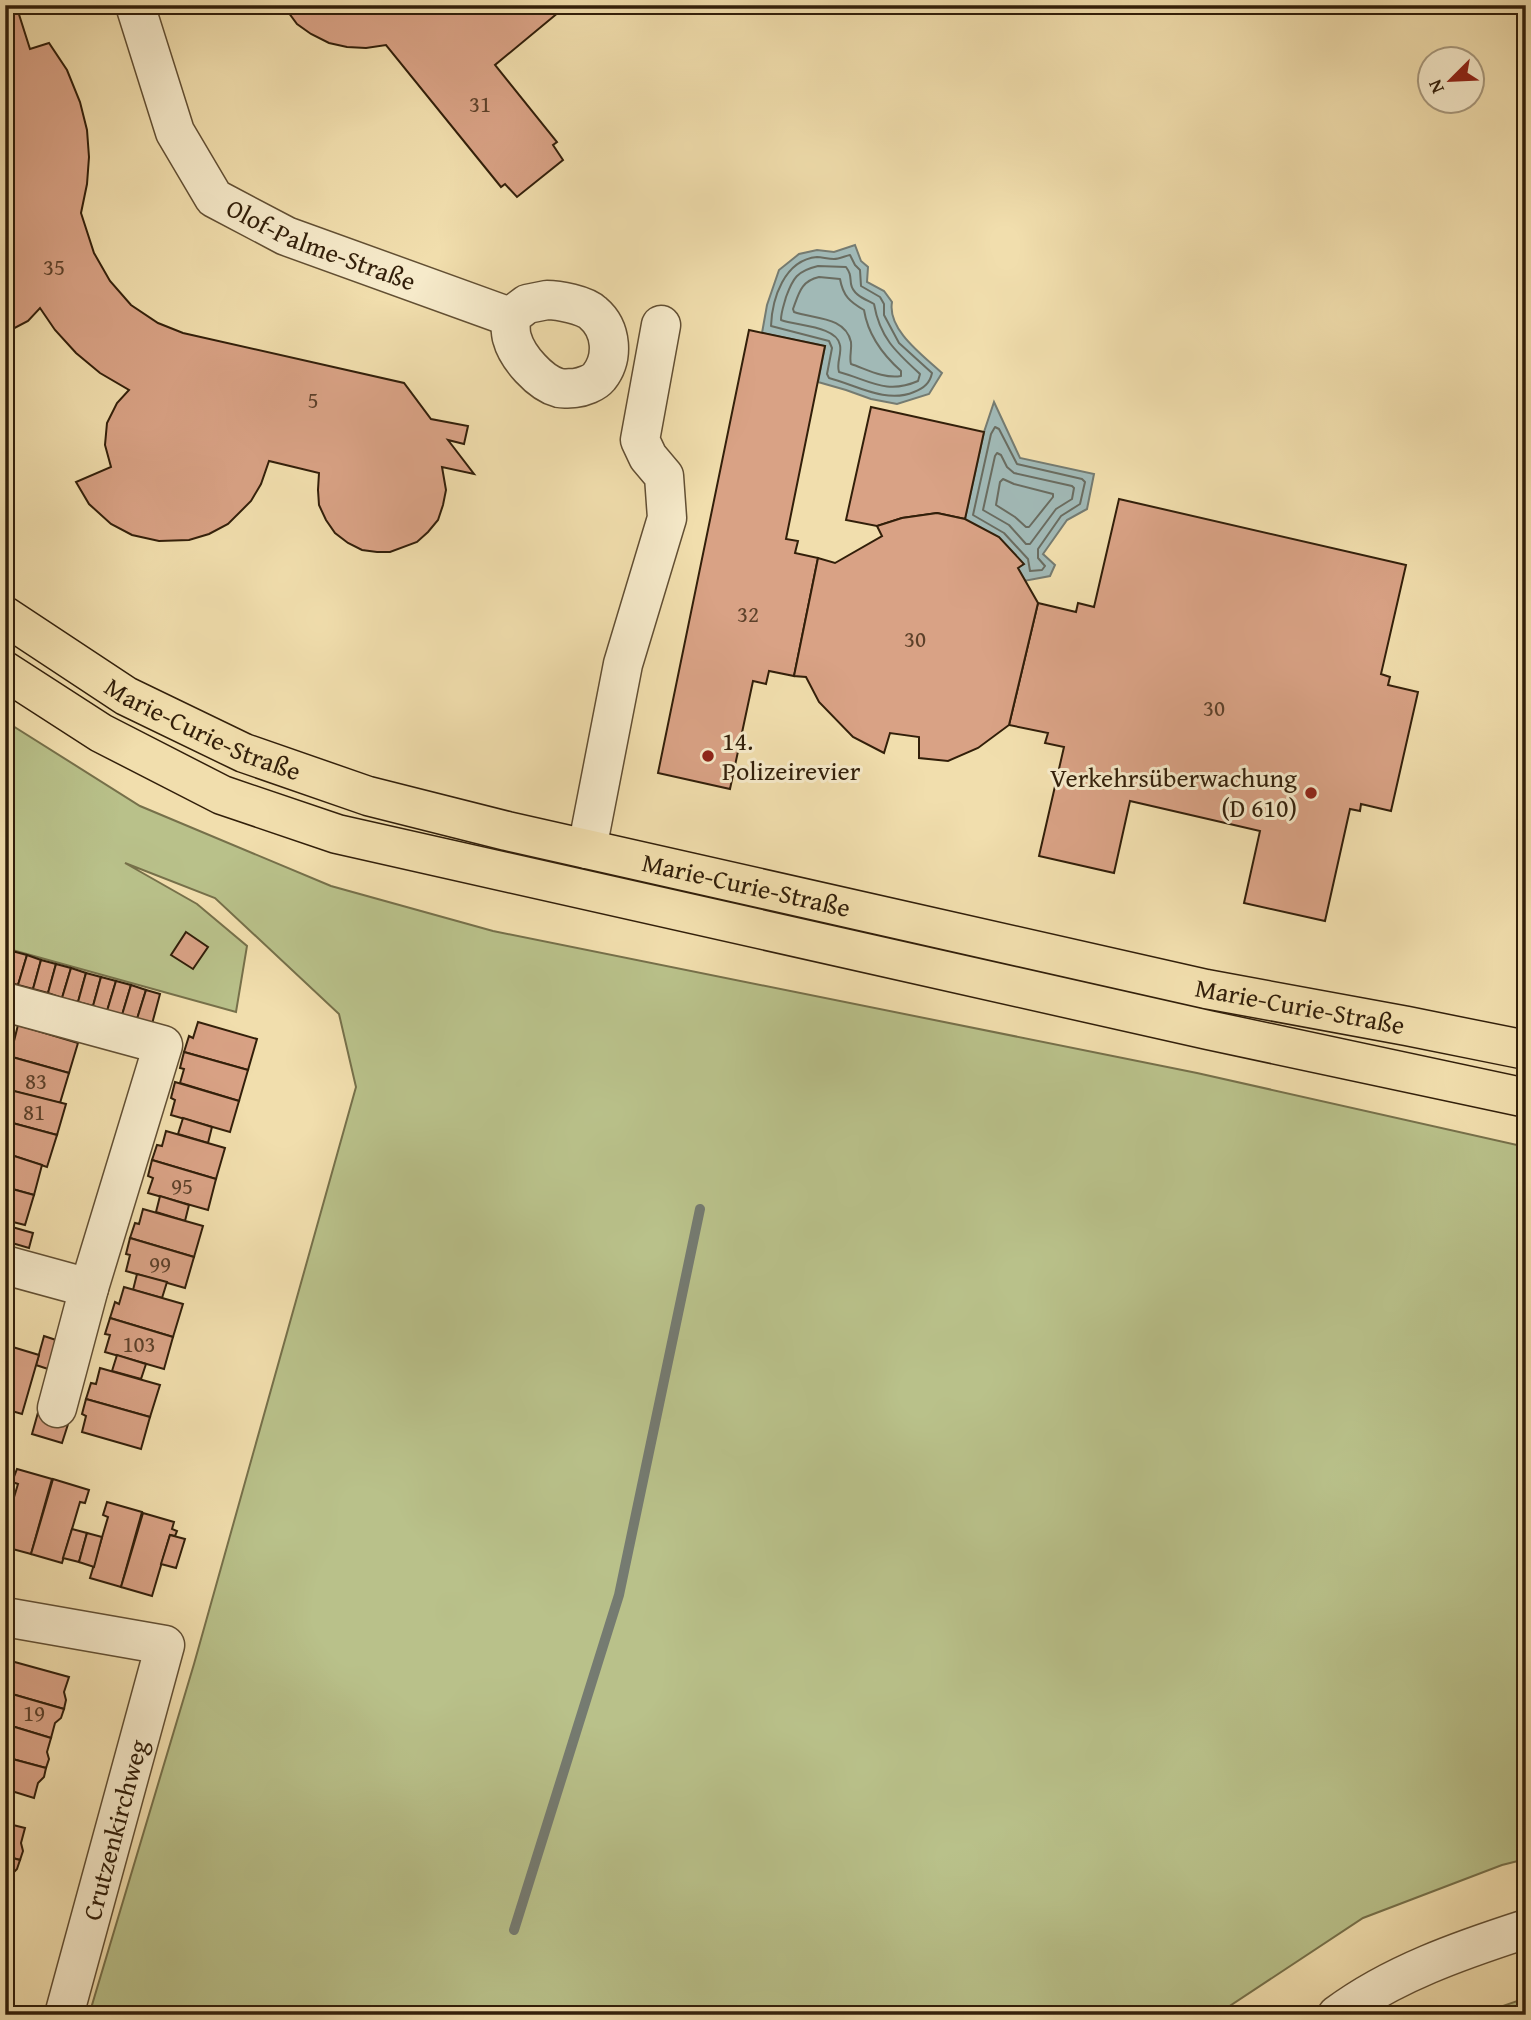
<svg xmlns="http://www.w3.org/2000/svg" width="1531" height="2020" viewBox="0 0 1531 2020" font-family="'Gentium Book Plus',serif">
<style>
.green{fill:#b9c18a;stroke:#76704a;stroke-width:2}
.water{fill:#a1b9b6;stroke:#757b71;stroke-width:2}
.lines{fill:none;stroke-linecap:round;stroke-linejoin:round}
.shore{stroke:#6a6c60;stroke-width:2}
.stream{stroke:#757b71;stroke-width:10}
.building{fill:#d9a285;stroke:#321f0a;stroke-width:2}
.minor-casing{stroke:#624f33;stroke-width:41}
.major-casing{stroke:#321f0a;stroke-width:41}
.minor{stroke:#f6eaca;stroke-width:38}
.major{stroke:#f1dead;stroke-width:38}
.poi-dot{fill:#8f2418;stroke:#f6eaca;stroke-width:2.5}
.labels{text-anchor:middle;stroke-width:6;stroke-linejoin:round;paint-order:stroke}
.number-label{font-size:23px;fill:#5c4029}
.street-label{font-size:26px;fill:#321f0a;stroke:#f6eaca}
.poi-label{font-size:26px;fill:#321f0a;stroke:#f6eaca;text-anchor:start}
</style>
<rect width="100%" height="100%" fill="#f1dead"/>
<filter id="stains"><feTurbulence type="fractalNoise" baseFrequency=".00286" numOctaves="4"/><feColorMatrix values="0 0 0 0 .2 0 0 0 0 .09 0 0 0 0 .02 0 0 0 .5 -.17"/></filter>
<radialGradient id="worn" r=".72"><stop offset=".6" stop-color="#630" stop-opacity="0"/><stop offset="1" stop-color="#630" stop-opacity=".3"/></radialGradient>
<!-- green -->
<g class="green">
<polygon points="5,721 140,806 331,886 493,931 1197,1073 1526,1147 1526,1859 1502,1865 1363,1918 1216,2015 89,2015 194,1664 356,1087 339,1014 215,898 125,863 197,904 247,946 236,1012 5,948"/>
<polygon points="1526,776 1526,833 1517,819"/>
<polygon points="1526,1998 1526,2015 1477,2015"/>
</g>
<!-- water -->
<g class="water">
<path d="M855,245L861,261L868,267L867,282L884,291L892,302C887,330 924,356 942,373L929,394L897,404L871,399L846,390L818,382L825,346L762,333L767,305L779,270L799,254L817,250L834,252Z"/>
<polygon points="994,402 1020,458 1094,474 1087,509 1067,520 1043,554 1055,565 1050,576 1024,581 965,519 984,432"/>
</g>
<g class="lines">
<!-- shore -->
<g class="shore">
<path d="M850,255L855,265L860,270L861,286L880,297L884,304V315L899,343L932,373C930,383 924,388 914,392C886,404 856,385 829,378L827,374L832,348L829,341L771,326C772,299 784,260 817,257C822,257 828,259 834,259C839,259 845,256 850,255Z"/>
<path d="M818,266L846,267C851,274 850,276 851,284C853,295 865,299 874,304C880,338 896,352 920,374L918,381C886,395 869,380 839,372C836,363 842,354 840,345C837,326 797,326 781,320C781,312 784,305 786,297C793,278 797,271 818,266Z"/>
<path d="M819,277L840,279C843,296 850,302 864,310C868,335 883,355 901,371V376C884,379 866,369 851,364C849,357 852,350 851,342C845,316 813,319 794,312L793,309C799,293 801,281 819,277Z"/>
<polygon points="995,427 999,429 1017,464 1082,479 1085,482 1080,504 1061,516 1038,549 1038,558 1045,566 1042,570 1030,571 1028,559 1004,533 973,515 991,434"/>
<polygon points="997,453 1001,455 1007,467 1014,473 1072,486 1074,488 1072,499 1056,509 1030,544 1026,544 1009,525 983,510 995,456"/>
<polygon points="1003,479 1014,484 1053,494 1053,497 1029,527 1026,527 1015,517 996,505 1000,482"/>
</g>
<!-- stream -->
<polyline class="stream" points="514,1930 619,1595 700,1209"/>
</g>
<!-- building -->
<g class="building">
<polygon points="5,5 16,5 30,49 49,43 67,70 80,102 87,130 89,157 87,184 81,213 94,253 110,281 131,305 158,323 183,333 404,383 431,419 468,426 464,444 448,440 474,474 442,467 446,490 443,505 438,520 428,532 417,542 390,552 377,552 362,550 348,543 335,533 326,520 319,505 318,490 319,473 269,461 261,484 251,501 228,524 209,534 189,540 159,541 132,535 111,524 89,504 76,482 111,467 105,445 107,423 117,403 129,390 100,373 76,353 55,330 40,308 28,321 5,333"/>
<polygon points="283,5 564,5 565,7 495,65 557,142 553,145 563,160 517,197 505,184 501,187 386,45 366,48 347,47 329,43 311,34 297,24"/>
<polygon points="749,330 825,346 786,539 798,541 795,553 818,558 794,676 769,671 766,684 753,681 730,789 658,773"/>
<polygon points="871,407 984,432 965,519 937,513 902,518 877,526 846,520"/>
<polygon points="1119,499 1406,565 1381,674 1390,677 1388,685 1418,692 1391,811 1361,804 1360,811 1350,809 1325,921 1244,903 1260,831 1130,801 1114,873 1039,856 1064,747 1045,743 1048,733 1009,725 1038,603 1076,612 1078,603 1094,607"/>
<polygon points="937,513 965,519 999,537 1024,564 1018,568 1038,603 1009,725 978,748 948,761 919,758 919,737 890,733 884,753 853,737 819,702 806,677 794,676 818,558 835,563 882,536 877,526 902,518"/>
<polygon points="5,827 13,831 5,844"/>
<polygon points="186,932 208,947 193,969 171,955"/>
<polygon points="5,949 12,951 5,973"/>
<polygon points="12,951 27,955 18,985 5,981 5,973"/>
<polygon points="27,955 41,960 33,989 18,985"/>
<polygon points="41,960 56,964 48,993 33,989"/>
<polygon points="56,964 71,968 62,998 48,993"/>
<polygon points="71,968 86,973 78,1002 62,998"/>
<polygon points="86,973 101,977 93,1006 78,1002"/>
<polygon points="101,977 116,981 107,1011 93,1006"/>
<polygon points="116,981 131,985 122,1015 107,1011"/>
<polygon points="131,985 146,990 137,1019 122,1015"/>
<polygon points="146,990 160,994 152,1024 137,1019"/>
<polygon points="198,1022 257,1039 248,1070 184,1052 189,1036 193,1038"/>
<polygon points="18,1025 78,1043 69,1073 5,1055 10,1039 14,1041"/>
<polygon points="184,1052 248,1070 239,1101 180,1083 184,1069 180,1068"/>
<polygon points="5,1055 69,1073 60,1103 5,1089"/>
<polygon points="175,1082 239,1101 230,1132 171,1115 175,1100 171,1098"/>
<polygon points="6,1089 66,1104 57,1135 5,1121"/>
<polygon points="183,1118 212,1127 208,1143 178,1134"/>
<polygon points="5,1121 57,1135 47,1167 5,1153"/>
<polygon points="166,1131 225,1148 216,1179 152,1160 157,1145 162,1146"/>
<polygon points="5,1153 42,1165 34,1195 5,1187"/>
<polygon points="152,1160 216,1179 208,1210 148,1193 153,1178 148,1176"/>
<polygon points="5,1187 34,1195 25,1225 5,1220"/>
<polygon points="160,1196 189,1205 185,1221 156,1212"/>
<polygon points="143,1209 203,1226 194,1257 130,1238 135,1223 139,1224"/>
<polygon points="5,1225 33,1233 29,1248 5,1241"/>
<polygon points="130,1238 194,1257 185,1288 126,1271 130,1255 126,1254"/>
<polygon points="137,1274 167,1282 162,1298 133,1290"/>
<polygon points="124,1287 183,1304 173,1337 110,1318 115,1302 119,1304"/>
<polygon points="110,1318 173,1337 164,1369 105,1352 110,1335 105,1334"/>
<polygon points="44,1336 59,1341 51,1370 36,1365"/>
<polygon points="6,1345 39,1355 22,1414 5,1409"/>
<polygon points="117,1355 146,1364 141,1379 112,1371"/>
<polygon points="100,1368 160,1385 150,1417 86,1399 91,1383 96,1384"/>
<polygon points="86,1399 150,1417 141,1449 82,1432 86,1416 82,1414"/>
<polygon points="39,1409 70,1418 62,1443 32,1434"/>
<polygon points="17,1469 52,1479 31,1554 5,1547 5,1527 18,1484 12,1482"/>
<polygon points="53,1479 89,1490 85,1503 80,1502 62,1563 31,1554"/>
<polygon points="5,1502 12,1504 5,1527"/>
<polygon points="107,1502 142,1512 121,1587 90,1578 108,1517 103,1515"/>
<polygon points="143,1513 174,1522 172,1529 177,1531 175,1536 170,1535 152,1596 121,1587"/>
<polygon points="72,1529 87,1533 79,1562 63,1558"/>
<polygon points="87,1533 102,1537 94,1567 79,1562"/>
<polygon points="170,1535 185,1539 176,1568 161,1564"/>
<polygon points="11,1661 69,1677 64,1692 66,1700 64,1709 5,1692 5,1675 7,1675"/>
<polygon points="5,1692 64,1709 61,1718 55,1723 51,1738 5,1724"/>
<polygon points="5,1724 51,1738 47,1752 49,1759 46,1768 5,1757"/>
<polygon points="5,1757 46,1768 44,1777 38,1783 34,1798 5,1789"/>
<polygon points="5,1823 25,1828 21,1843 23,1851 20,1860 5,1856"/>
<polygon points="5,1856 20,1860 17,1869 12,1874 7,1889 5,1888"/>
</g>
<g class="lines">
<!-- minor casing -->
<g class="minor-casing">
<g id="minor">
<path id="s1" d="M135,5L175,132L214,198L286,236L510,317"/>
<path d="M547,300C558,300 585,305 593,313C612,329 614,358 599,377C594,383 583,387 575,388C570,388 564,389 559,388C540,383 517,357 512,338C510,332 511,324 510,317L527,304Z"/>
<polyline points="587,849 623,664 667,518 664,476 648,457 640,440 661,325"/>
<polyline points="5,1002 163,1045 89,1288 57,1408"/>
<polyline points="5,1265 89,1288"/>
<polyline points="5,1617 165,1645 64,2015"/>
<path d="M1337,2015C1392,1974 1461,1950 1526,1929"/>
</g>
</g>
<!-- major casing -->
<g class="major-casing">
<g id="major">
<path id="s2" d="M5,616L126,696L244,753L368,796L507,831L1206,989L1407,1026L1526,1050"/>
<polyline points="5,671 101,733 222,795 337,834 1208,1030 1526,1098"/>
</g>
</g>
<!-- minor -->
<use href="#minor" class="minor"/>
<!-- major -->
<use href="#major" class="major"/>
</g>
<!-- markers -->
<g class="poi-dot">
<circle cx="708" cy="756" r="7"/>
<circle cx="1311" cy="793" r="7"/>
</g>
<g class="labels">
<!-- number labels -->
<g class="number-label">
<text x="480" y="112">31</text>
<text x="54" y="275">35</text>
<text x="313" y="408">5</text>
<text x="748" y="622">32</text>
<text x="915" y="647">30</text>
<text x="1214" y="716">30</text>
<text x="36" y="1089">83</text>
<text x="34" y="1120">81</text>
<text x="182" y="1194">95</text>
<text x="160" y="1272">99</text>
<text x="139" y="1352">103</text>
<text x="34" y="1721">19</text>
</g>
<!-- street labels -->
<g class="street-label">
<text dy="9" stroke="none"><textPath href="#s1" startOffset="327">Olof-Palme-Straße</textPath></text>
<text dy="9" stroke="none"><textPath href="#s2" startOffset="229">Marie-Curie-Straße</textPath></text>
<text dy="9" stroke="none"><textPath href="#s2" startOffset="796">Marie-Curie-Straße</textPath></text>
<text dy="9" stroke="none"><textPath href="#s2" startOffset="1363">Marie-Curie-Straße</textPath></text>
<text transform="translate(115 1830) rotate(-75)" y="9">Crutzenkirchweg</text>
</g>
<!-- poi labels -->
<g class="poi-label">
<text x="722" y="750">14.<tspan x="722" dy="30">Polizeirevier</tspan></text>
<text x="1297" y="787" text-anchor="end">Verkehrsüberwachung<tspan x="1297" dy="30">(D 610)</tspan></text>
</g>
</g>
<!-- margin -->
<rect width="1531" height="2020" fill="none" stroke="#f1dead" stroke-width="28"/>
<rect x="7" y="7" width="1517" height="2006" fill="none" stroke="#321f0a" stroke-width="3.5"/>
<rect x="14" y="14" width="1503" height="1992" fill="none" stroke="#321f0a" stroke-width="2"/>
<!-- north arrow -->
<g transform="translate(1451 80) rotate(246)"><circle r="33" fill="#f6eaca" stroke="#a8997d" stroke-width="2"/>
<path d="M0-5L12 26L0 18L-12 26Z" fill="#8f2418"/>
<text y="-10" font-size="19" font-weight="bold" text-anchor="middle" fill="#321f0a">N</text>
</g>
<rect width="100%" height="100%" filter="url(#stains)"/>
<rect width="100%" height="100%" fill="url(#worn)"/>
</svg>
